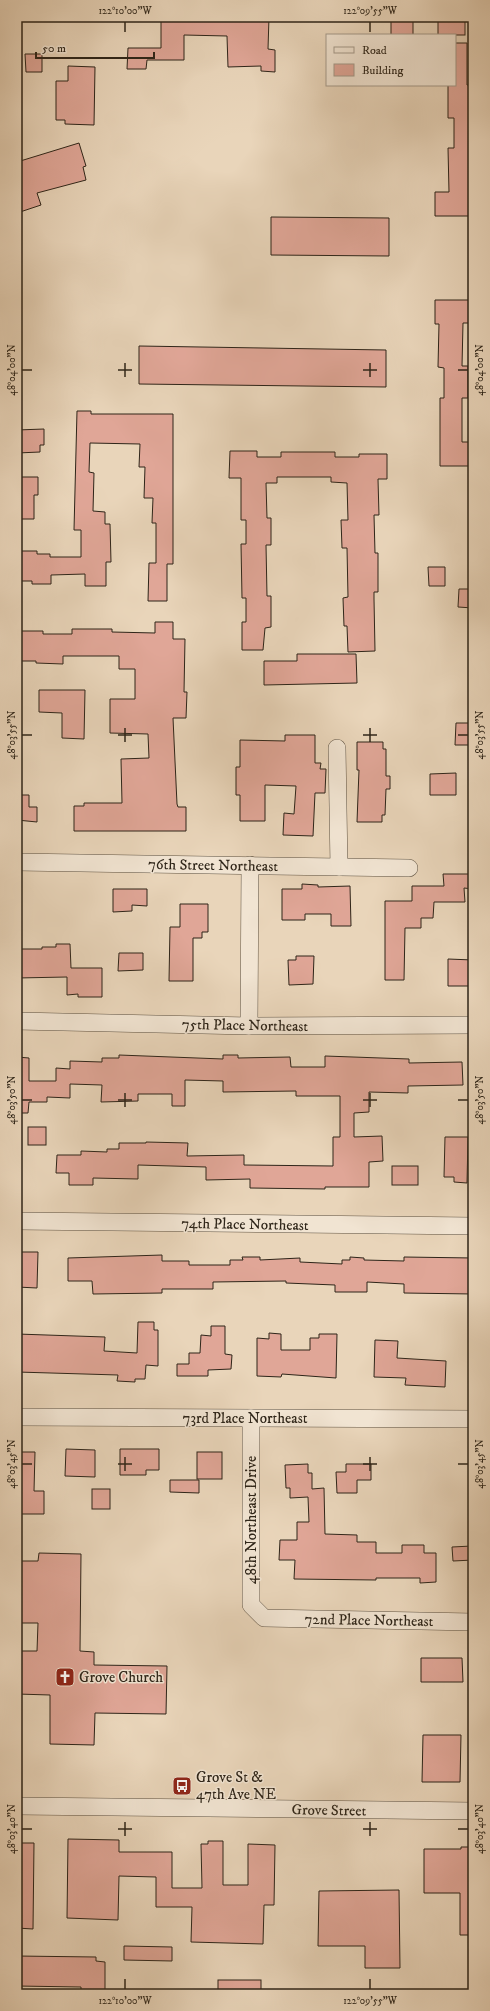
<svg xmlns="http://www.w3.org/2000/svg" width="490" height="2011" viewBox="0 0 490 2011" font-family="'IM FELL DW Pica',serif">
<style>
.building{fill:#e0a697;stroke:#2e2519}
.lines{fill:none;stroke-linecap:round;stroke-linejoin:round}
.minor-casing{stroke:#5d5141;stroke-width:18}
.minor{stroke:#f1e4d2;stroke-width:17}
.ticks{fill:none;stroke:#2e2519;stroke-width:1.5}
.labels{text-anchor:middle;stroke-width:3;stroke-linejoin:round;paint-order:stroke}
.street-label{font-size:15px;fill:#2e2519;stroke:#f1e4d2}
.poi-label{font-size:15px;fill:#2e2519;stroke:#f1e4d2;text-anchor:start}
.neatline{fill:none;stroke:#2e2519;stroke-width:1.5}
.ticks-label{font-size:10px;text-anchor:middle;fill:#2e2519}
</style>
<rect width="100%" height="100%" fill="#e9d5ba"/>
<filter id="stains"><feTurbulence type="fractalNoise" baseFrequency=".005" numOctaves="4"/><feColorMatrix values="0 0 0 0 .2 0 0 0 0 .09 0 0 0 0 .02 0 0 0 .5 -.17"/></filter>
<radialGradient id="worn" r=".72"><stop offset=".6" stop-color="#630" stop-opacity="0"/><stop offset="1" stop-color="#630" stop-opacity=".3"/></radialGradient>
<!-- building -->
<g class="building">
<polygon points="161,17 269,17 268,49 275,50 275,72 261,71 261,66 228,67 227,36 184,35 184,60 147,60 146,69 127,69 128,48 161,48"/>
<rect x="391" y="17" width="22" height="18"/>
<rect x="438" y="17" width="27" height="18"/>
<polygon points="455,43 467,43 467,85 473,85 473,216 435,216 435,192 449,192 448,148 454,148 454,118 448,118 448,85 455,85"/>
<polygon points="25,54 42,54 42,72 26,72"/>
<polygon points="68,66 95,67 94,125 65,124 65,120 56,120 56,81 68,81"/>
<polygon points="79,143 86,166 83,167 86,180 37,193 41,205 17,213 17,162"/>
<polygon points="271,217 389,218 389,256 271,255"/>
<polygon points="435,300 473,300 473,318 471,318 471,323 463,323 462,366 468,366 468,398 462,398 462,442 472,442 473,466 440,466 440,398 444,398 444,368 438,367 439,324 435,324"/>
<polygon points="139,346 386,350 386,387 139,384"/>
<polygon points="77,411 91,411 91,414 173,414 173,564 167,564 167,601 148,601 149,563 156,563 156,523 152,523 153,498 144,498 145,467 139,467 140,444 90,443 89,472 94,473 93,511 105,512 105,524 110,524 111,562 106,562 106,586 85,586 85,574 51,575 51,584 32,584 32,581 17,581 17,551 37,551 37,554 50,554 50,557 81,557 81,530 74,530"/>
<polygon points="44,429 44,445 40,445 40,452 17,453 17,430"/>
<polygon points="230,451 257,451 257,457 281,457 281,452 335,452 335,457 359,457 359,454 387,454 387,479 378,479 379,515 374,515 375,553 378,553 378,592 374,592 374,599 375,651 348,652 347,626 344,626 343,598 348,597 347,548 342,548 341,520 348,520 347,483 331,482 331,477 277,477 277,483 266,483 267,518 271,518 271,545 266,545 267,596 271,596 271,627 265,628 263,650 242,650 242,622 246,622 246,598 242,598 241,544 246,544 246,520 241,520 241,478 229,478"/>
<polygon points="21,477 38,477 38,495 34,495 34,519 17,519 17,489 21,489"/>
<polygon points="428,567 445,567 445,586 429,586"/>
<polygon points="459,589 473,589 473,608 458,607"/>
<polygon points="155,622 173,622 173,639 185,639 184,692 187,692 186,718 173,718 177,804 178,807 186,807 186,831 74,831 74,806 84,806 84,803 122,803 121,759 149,758 148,734 110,733 110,699 135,699 135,669 119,669 119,656 63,656 63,664 36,663 36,661 17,661 17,631 43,631 43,634 72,634 72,629 112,629 112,632 155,633"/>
<polygon points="297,654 356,654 357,683 264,685 264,661 297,661"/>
<polygon points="39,690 85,690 84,739 62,738 62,713 39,712"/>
<polygon points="456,723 473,723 473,745 455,745"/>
<polygon points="285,735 315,735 315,763 321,763 320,769 326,769 325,793 315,793 313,836 283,835 284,813 294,814 296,786 265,785 265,821 240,821 240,795 236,795 236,767 240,767 240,740 285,741"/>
<polygon points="357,742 383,742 383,749 386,749 386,776 390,776 390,789 386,789 385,815 382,815 382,822 357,822 359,770 357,770"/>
<polygon points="456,773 456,795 430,795 430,774"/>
<polygon points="17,795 29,795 29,807 37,807 37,822 17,820"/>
<polygon points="443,874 473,874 473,889 464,888 465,902 434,902 433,918 421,918 421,928 405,928 404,980 385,980 385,901 412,901 412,886 444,886"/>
<polygon points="302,884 318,885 318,887 350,886 351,926 331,926 331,914 305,914 305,920 282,920 282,889 302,889"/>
<polygon points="113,889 147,889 147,906 132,905 132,911 113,912"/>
<polygon points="180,904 208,904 208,932 202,932 202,938 193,938 193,981 169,981 170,927 180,927"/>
<polygon points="56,944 70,944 71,968 102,968 102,997 78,997 78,994 67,995 67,977 17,978 17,949 42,949 42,947 56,947"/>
<polygon points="119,953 143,953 143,970 118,971"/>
<polygon points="296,956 314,956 313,984 289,985 288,960 296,960"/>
<polygon points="448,959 473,960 473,986 448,986"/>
<polygon points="119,1055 223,1059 223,1055 238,1055 238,1058 290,1057 291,1067 325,1067 325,1056 409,1059 409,1063 462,1062 463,1085 408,1086 408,1093 369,1092 369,1112 354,1113 354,1137 382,1136 383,1161 369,1162 369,1187 325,1187 325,1189 250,1188 250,1179 206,1180 206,1167 138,1165 138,1179 93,1178 93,1185 69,1185 69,1173 56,1173 57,1155 81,1155 81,1151 107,1152 107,1149 119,1149 119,1143 146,1143 146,1142 188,1143 187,1156 244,1155 244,1165 333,1166 333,1137 340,1137 340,1096 296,1096 296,1091 223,1092 223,1081 185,1080 185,1106 172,1106 172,1094 138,1094 138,1101 101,1102 102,1085 70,1084 70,1098 47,1097 47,1102 29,1102 28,1113 17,1113 17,1057 29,1058 29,1081 56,1081 56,1068 70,1069 70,1061 102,1062 102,1058 119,1058"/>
<rect x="28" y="1127" width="18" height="18"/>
<polygon points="445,1137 468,1137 467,1183 454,1182 454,1177 444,1177"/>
<rect x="392" y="1166" width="26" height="19"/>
<polygon points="17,1252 38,1252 37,1288 17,1287"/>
<polygon points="162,1255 162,1261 189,1261 189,1265 230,1265 230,1260 243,1260 242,1257 260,1257 260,1260 300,1258 300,1262 342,1264 342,1260 350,1260 350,1257 364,1258 364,1260 404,1261 404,1257 473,1258 473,1294 404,1293 404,1284 367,1282 367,1292 335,1292 335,1285 286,1283 286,1281 213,1282 213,1289 162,1289 162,1293 93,1294 92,1281 68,1281 68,1258"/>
<polygon points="138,1322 154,1322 154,1330 158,1330 158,1366 146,1365 145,1379 135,1379 135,1382 117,1381 118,1375 17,1372 17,1334 105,1337 104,1351 137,1353"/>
<polygon points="211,1326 225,1326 225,1354 232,1355 231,1369 208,1370 208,1376 177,1376 177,1364 189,1364 189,1353 200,1353 201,1335 211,1336"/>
<polygon points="269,1333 281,1334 281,1350 310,1350 310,1338 319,1338 319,1334 337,1334 336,1378 282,1374 281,1377 257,1376 257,1338 269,1339"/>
<polygon points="375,1340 398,1341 397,1358 446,1361 445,1387 405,1385 406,1378 374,1377"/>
<polygon points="66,1449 95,1450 95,1477 65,1476"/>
<polygon points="120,1449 159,1449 159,1470 146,1470 146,1475 120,1475"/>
<polygon points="17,1452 35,1452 34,1491 44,1491 44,1514 17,1514"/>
<rect x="197" y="1452" width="25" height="27"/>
<polygon points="308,1464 308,1473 312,1473 312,1489 324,1488 325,1534 357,1535 357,1542 376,1542 376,1553 402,1553 402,1545 424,1545 424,1553 436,1553 436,1582 420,1583 420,1578 376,1578 376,1580 294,1579 295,1560 279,1560 280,1540 297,1540 297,1522 309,1522 308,1497 290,1498 290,1488 286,1488 285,1465"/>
<polygon points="346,1464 371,1464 371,1480 357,1480 357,1493 337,1493 336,1472 346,1472"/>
<polygon points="170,1480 199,1480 199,1493 170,1492"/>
<rect x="92" y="1489" width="18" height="20"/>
<polygon points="472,1546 473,1560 453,1561 452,1547"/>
<polygon points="39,1553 81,1554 80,1651 94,1652 94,1665 167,1666 166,1714 95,1713 94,1745 50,1744 50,1695 17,1694 17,1651 37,1651 38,1623 17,1623 17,1561 38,1561"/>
<polygon points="421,1658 462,1658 463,1682 421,1682"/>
<polygon points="423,1735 461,1735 460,1782 422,1782"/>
<polygon points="68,1839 119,1840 119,1852 172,1852 172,1888 202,1888 201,1844 208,1844 208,1841 223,1841 223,1885 248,1885 248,1844 275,1845 274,1905 264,1905 263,1944 191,1942 192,1907 156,1907 156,1877 119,1876 118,1920 67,1918"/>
<polygon points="17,1843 34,1843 33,1929 17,1928"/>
<polygon points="461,1847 473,1847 473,1935 460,1935 460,1893 424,1893 424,1849 461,1849"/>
<polygon points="399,1890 400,1968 365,1968 365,1946 318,1946 319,1891"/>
<polygon points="124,1946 172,1947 172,1961 124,1960"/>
<polygon points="17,1956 96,1957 96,1961 105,1962 105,1994 81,1994 81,1987 17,1986"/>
<rect x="218" y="1980" width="43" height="14"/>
</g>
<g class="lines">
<!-- minor casing -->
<g class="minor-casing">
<g id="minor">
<polyline points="337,748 339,867"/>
<polyline points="17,862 409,868"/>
<polyline points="17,1021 249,1026 473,1025"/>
<polyline points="249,1026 250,865"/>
<polyline points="17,1221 473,1226"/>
<polyline points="17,1417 473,1419"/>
<polyline points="251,1418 251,1605 264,1618 473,1622"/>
<polyline points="17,1806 473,1811"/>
</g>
</g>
<!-- minor -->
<use href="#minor" class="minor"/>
</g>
<!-- ticks -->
<path class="ticks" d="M125,22V32M370,22V32M125,363V377M370,363V377M22,370H32M118,370H132M363,370H377M458,370H468M125,728V742M370,728V742M22,735H32M118,735H132M363,735H377M458,735H468M125,1093V1107M370,1093V1107M22,1100H32M118,1100H132M363,1100H377M458,1100H468M125,1457V1471M370,1457V1471M22,1464H32M118,1464H132M363,1464H377M458,1464H468M125,1822V1836M370,1822V1836M22,1829H32M118,1829H132M363,1829H377M458,1829H468M125,1979V1989M370,1979V1989"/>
<!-- icons -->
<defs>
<g id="church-square" transform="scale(1)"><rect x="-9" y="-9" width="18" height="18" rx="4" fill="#8f2418" stroke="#f1e4d2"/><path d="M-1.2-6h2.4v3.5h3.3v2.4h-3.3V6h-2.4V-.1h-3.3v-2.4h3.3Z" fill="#fff"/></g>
<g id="bus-square" transform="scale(1)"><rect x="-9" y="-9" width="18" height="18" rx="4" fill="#8f2418" stroke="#f1e4d2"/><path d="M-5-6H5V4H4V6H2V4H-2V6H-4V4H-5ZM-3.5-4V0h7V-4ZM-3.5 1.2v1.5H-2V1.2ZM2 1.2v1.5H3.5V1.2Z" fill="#fff"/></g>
</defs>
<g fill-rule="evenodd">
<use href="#church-square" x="65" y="1677"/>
<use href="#bus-square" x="182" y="1786"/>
</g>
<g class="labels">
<!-- street labels -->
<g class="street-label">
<text transform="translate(213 865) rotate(1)" y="5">76th Street Northeast</text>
<text transform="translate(245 1025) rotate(1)" y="5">75th Place Northeast</text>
<text transform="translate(245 1224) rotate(1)" y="5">74th Place Northeast</text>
<text x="245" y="1423">73rd Place Northeast</text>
<text transform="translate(251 1520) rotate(-90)" y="5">48th Northeast Drive</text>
<text transform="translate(369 1620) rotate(1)" y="5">72nd Place Northeast</text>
<text transform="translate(329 1810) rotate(1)" y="5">Grove Street</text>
</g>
<!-- poi labels -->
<g class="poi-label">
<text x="79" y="1682">Grove Church</text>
<text x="196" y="1782">Grove St &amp;<tspan x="196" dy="17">47th Ave NE</tspan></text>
</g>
</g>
<!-- margin -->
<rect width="490" height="2011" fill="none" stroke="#e9d5ba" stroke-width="44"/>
<!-- legend -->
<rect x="326" y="34" width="130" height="52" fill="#f1e4d2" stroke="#a39888"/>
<rect x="334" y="47" width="20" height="6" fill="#f1e4d2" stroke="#a39888"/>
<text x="362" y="54" font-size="12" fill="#2e2519">Road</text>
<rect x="334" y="64" width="20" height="12" fill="#e0a697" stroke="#a39888"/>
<text x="362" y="74" font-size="12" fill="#2e2519">Building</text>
<!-- scale -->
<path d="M36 52v6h118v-6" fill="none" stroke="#2e2519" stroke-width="2"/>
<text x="42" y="52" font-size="12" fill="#2e2519" stroke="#f1e4d2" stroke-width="3" paint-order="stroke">50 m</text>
<rect x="22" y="22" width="446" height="1967" class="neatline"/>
<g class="ticks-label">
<text x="125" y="14">122°10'00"W</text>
<text x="370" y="14">122°09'55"W</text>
<text transform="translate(11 370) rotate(-90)" y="4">48°04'00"N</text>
<text transform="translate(479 370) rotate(-90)" y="4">48°04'00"N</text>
<text transform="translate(11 735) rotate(-90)" y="4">48°03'55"N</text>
<text transform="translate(479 735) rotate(-90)" y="4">48°03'55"N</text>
<text transform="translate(11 1100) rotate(-90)" y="4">48°03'50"N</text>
<text transform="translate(479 1100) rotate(-90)" y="4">48°03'50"N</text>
<text transform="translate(11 1464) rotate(-90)" y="4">48°03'45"N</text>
<text transform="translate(479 1464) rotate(-90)" y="4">48°03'45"N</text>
<text transform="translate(11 1829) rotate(-90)" y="4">48°03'40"N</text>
<text transform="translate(479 1829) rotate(-90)" y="4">48°03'40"N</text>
<text x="125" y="2004">122°10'00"W</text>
<text x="370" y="2004">122°09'55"W</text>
</g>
<rect width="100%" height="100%" filter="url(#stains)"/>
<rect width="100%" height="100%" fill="url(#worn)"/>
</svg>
